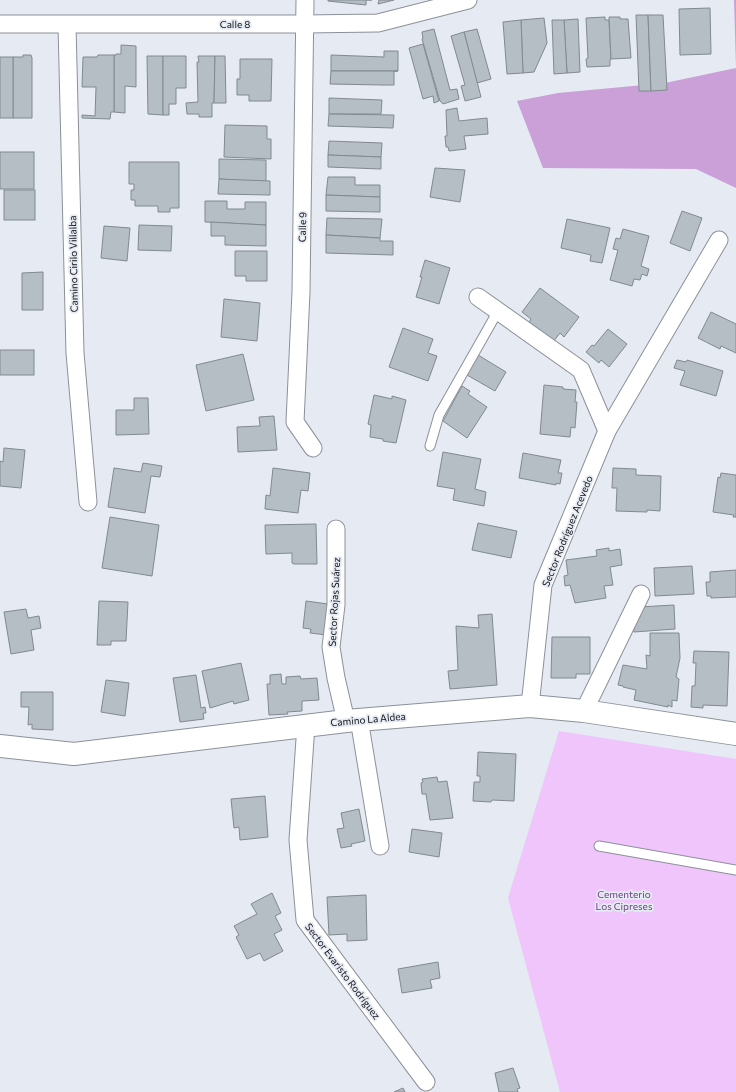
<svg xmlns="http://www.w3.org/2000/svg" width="736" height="1092" viewBox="0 0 736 1092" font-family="Commissioner,sans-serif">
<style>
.green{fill:#efc5fc}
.forest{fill:#cb9fd8}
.building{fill:#b4bec4;stroke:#808a8f}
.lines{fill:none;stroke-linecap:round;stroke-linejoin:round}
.service-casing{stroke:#8c9199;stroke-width:11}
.minor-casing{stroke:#8c9199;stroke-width:19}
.tertiary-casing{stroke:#8c9199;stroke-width:24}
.service{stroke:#fff;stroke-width:9}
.minor{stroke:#fff;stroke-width:17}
.tertiary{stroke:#fff;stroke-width:22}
.labels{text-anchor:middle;stroke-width:3.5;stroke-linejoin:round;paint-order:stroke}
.street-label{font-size:10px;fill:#111316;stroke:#e5eaf3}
.park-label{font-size:10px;fill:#703b80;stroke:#e5eaf3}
</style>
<rect width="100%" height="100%" fill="#e5eaf3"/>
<!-- green -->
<polygon class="green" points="559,731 736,759 736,1092 560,1092 508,898"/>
<!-- forest -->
<g class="forest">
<polygon points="734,0 736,0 736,67"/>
<polygon points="736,68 736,188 696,169 543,168 517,101 558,93 665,83"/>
</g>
<!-- building -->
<g class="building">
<polygon points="328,0 372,0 366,0 366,5 328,1"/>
<polygon points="379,0 394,0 378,4"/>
<polygon points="710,8 711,54 680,55 679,9"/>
<polygon points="636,15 648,15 651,91 639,91"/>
<polygon points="648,15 663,15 667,90 651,91"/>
<polygon points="605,17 605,20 609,20 611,59 610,59 610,66 587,67 586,59 588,58 586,18"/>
<polygon points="609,17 620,17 620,19 628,19 631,58 611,59"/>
<polygon points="544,18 547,43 534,72 523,73 521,20"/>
<polygon points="578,19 580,72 567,73 564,20"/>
<polygon points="521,20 523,73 507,74 503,22"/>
<polygon points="552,20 564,20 567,73 554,74"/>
<polygon points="434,29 450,90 457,89 459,99 443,104 440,101 422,39 423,39 422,32"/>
<polygon points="477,29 491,79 477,83 464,32"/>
<polygon points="464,32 481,97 465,101 461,86 465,85 451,36"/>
<polygon points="423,44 439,101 434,103 433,96 423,99 409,48"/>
<polygon points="121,45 136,46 136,87 125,86 125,113 114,112 114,55 116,55 116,54 121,54"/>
<polygon points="384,51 398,51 398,71 331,71 331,55 384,57"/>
<polygon points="23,55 31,55 32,58 32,118 13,118 13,57 23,57"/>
<polygon points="98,55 114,55 114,112 111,112 110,119 82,118 82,115 95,116 96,87 82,87 83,57 97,57"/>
<polygon points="147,56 163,56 163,115 148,114"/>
<polygon points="163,56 186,56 186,88 176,88 176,104 169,104 169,115 163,115"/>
<polygon points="198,56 215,56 214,103 212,103 212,117 199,117 199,114 187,114 186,103 198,102 197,62 199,62"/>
<polygon points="215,56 225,56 226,103 214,103"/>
<rect x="0" y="57" width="13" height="61"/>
<polygon points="240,59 272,59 271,101 249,101 249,95 237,95 237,79 240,79"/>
<polygon points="331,71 398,71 394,71 394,85 383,85 330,84"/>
<polygon points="329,98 382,100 381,114 329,114"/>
<polygon points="457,108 459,121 487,118 488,134 464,136 466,149 449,151 448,147 446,147 445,136 447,136 446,110"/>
<polygon points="329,114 394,115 393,128 328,126"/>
<polygon points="225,125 267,126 267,139 271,139 271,159 224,157"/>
<polygon points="329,141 382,143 381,157 328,155"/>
<rect x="0" y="152" width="34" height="37"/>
<polygon points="328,155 381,157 381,169 328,167"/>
<polygon points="219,159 266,160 266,182 219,179"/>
<polygon points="129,162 179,162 179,208 170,208 170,212 158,212 158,206 135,206 135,200 131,200 131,190 134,190 134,184 129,184"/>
<polygon points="435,168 465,170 460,202 430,197"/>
<polygon points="328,177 355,177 355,185 380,185 380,197 326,195"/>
<polygon points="219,179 270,181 270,195 218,194"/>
<rect x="4" y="190" width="31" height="30"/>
<polygon points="326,195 380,197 380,212 326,211"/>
<polygon points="205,201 227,201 227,209 245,209 245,202 266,202 266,225 205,222"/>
<polygon points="682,211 702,218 690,251 670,243"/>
<polygon points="327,218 382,219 380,238 326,235"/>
<polygon points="567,219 610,228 602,263 590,261 591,255 561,248"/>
<polygon points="211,222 266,225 266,246 225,245 225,236 211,236"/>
<polygon points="139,225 172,226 171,251 138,250"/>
<polygon points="104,226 130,228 127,261 101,258"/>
<polygon points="623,229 649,236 641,266 649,269 647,276 642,274 640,280 634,279 632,286 610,280 618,250 613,249 616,238 620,239"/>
<polygon points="326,235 380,238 380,241 393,241 393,255 326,253"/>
<polygon points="235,251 267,251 267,281 246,281 246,276 235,276"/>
<polygon points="425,260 450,268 439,304 416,297 422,277 420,277"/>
<polygon points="43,272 43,310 22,310 22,273"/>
<polygon points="540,288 579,317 564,337 560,333 553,342 528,324 531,319 522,312"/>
<polygon points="224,299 260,303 257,341 221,337"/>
<polygon points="711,312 736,324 736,353 721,346 720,349 698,338"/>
<polygon points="403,328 433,339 428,353 437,356 428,381 389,367"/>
<polygon points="608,329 627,344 609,367 601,360 599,363 586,352 592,345 594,346"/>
<rect x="0" y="350" width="34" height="25"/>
<polygon points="243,354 254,400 206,411 196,365"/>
<polygon points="478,355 506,372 495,391 467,375"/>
<polygon points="677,360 686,362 687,360 723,371 716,396 680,385 685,371 674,368"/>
<polygon points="544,385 563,387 563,389 576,390 575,402 577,402 575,428 571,427 570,437 540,434"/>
<polygon points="462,386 470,391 468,394 487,407 467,438 443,421"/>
<polygon points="374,395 392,399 392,396 406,400 396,443 383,441 383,439 370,437 371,425 368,424"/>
<polygon points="134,398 148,398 149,434 116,435 116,410 134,410"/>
<polygon points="274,416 277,450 238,452 237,427 260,426 259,417"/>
<polygon points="4,448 25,450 21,488 0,486 0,461 3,462"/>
<polygon points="443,452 481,459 475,489 486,492 484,506 453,500 455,489 437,486"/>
<polygon points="523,453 561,460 558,473 562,473 560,484 556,483 556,485 519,478"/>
<polygon points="143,463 162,466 160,477 151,476 145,513 108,507 114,468 141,472"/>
<polygon points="273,468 310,473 308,491 301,490 298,513 265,509 266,495 270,496"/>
<polygon points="613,468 636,469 636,475 661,476 660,511 647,510 647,512 616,511 617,488 612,488"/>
<polygon points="721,473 736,475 736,517 733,517 734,515 713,512 718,477 720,478"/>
<polygon points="110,517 159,525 152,576 102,568"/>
<polygon points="478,523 517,531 511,558 472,550"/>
<polygon points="316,524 317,564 294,564 292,563 292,553 266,554 265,525"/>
<polygon points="609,548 609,551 620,549 622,565 610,567 613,585 604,586 606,598 575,603 570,585 565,586 564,576 568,575 566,560 597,556 596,550"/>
<polygon points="692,566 694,594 655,596 654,568"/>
<polygon points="736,570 736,597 711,598 711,596 707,596 706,582 710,582 710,572"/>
<polygon points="99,601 128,602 126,641 111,641 111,645 97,645"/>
<polygon points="306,601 328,604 327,635 310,633 311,629 303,628"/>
<polygon points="674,605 675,629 634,632 633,617 640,617 639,607"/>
<polygon points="26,609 28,618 39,616 41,628 31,630 34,650 11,654 4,612"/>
<polygon points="492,614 497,685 450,689 448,671 458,670 456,626 479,628 478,615"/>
<polygon points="650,633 679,633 680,658 676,677 679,679 677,701 672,700 672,707 668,705 668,707 634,700 636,690 623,687 623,686 618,685 623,665 647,669 646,655 650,656"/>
<polygon points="552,637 590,637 590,674 576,674 576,678 551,678"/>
<polygon points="694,651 729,652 727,706 703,705 703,708 691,707 692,686 695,686 696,663 693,663"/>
<polygon points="241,663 249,700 234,704 233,701 210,708 202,671"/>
<polygon points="281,674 282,684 286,684 286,677 300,676 301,679 317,678 319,700 302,701 302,711 287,712 288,714 269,715 267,684 270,684 270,675"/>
<polygon points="196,675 201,708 205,707 206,713 203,713 204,719 180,722 173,678"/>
<polygon points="106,680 129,683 125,716 101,712"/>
<polygon points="21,692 53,692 53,730 32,729 32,724 28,725 29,707 21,707"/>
<polygon points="478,752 516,754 514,801 492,800 491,802 473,801 474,782 480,782 480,776 477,776"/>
<polygon points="437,777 438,782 447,781 453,818 430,820 426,794 422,794 421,783 423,782 422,779"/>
<polygon points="265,796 268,837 240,840 239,827 234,828 231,799"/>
<polygon points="359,809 365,841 351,844 352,846 341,848 337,829 344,828 341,813"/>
<polygon points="412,829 442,833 439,857 409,852"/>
<polygon points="272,893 281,913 275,916 282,930 274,934 283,951 264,961 260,953 247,959 236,937 239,935 234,926 257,914 251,904"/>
<polygon points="366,895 367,940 347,941 347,934 329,935 327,897"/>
<polygon points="438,962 440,978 430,980 432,988 402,993 398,969"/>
<polygon points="513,1068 520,1088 517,1089 518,1092 499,1092 495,1073"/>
<polygon points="403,1088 405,1092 394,1092"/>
</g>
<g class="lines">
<!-- service casing -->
<g class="service-casing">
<g id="service">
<polyline points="430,446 439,415 498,311"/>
<polyline points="599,846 736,870"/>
</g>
</g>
<!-- minor casing -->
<g class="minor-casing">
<g id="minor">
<polyline points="305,0 301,292 295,422 313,448"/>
<polyline points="0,24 304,24 378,23 468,0"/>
<polyline points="67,25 75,353 88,502"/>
<polyline points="478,297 581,370 607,431"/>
<polyline points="336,529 336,605 331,647 336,678 346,721"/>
<polyline points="530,706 543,585 607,431 719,240"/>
<polyline points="584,711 641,594"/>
<polyline points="359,719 380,846"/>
<polyline points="306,725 298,840 305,920 426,1082"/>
</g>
</g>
<!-- tertiary casing -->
<g class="tertiary-casing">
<polyline id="tertiary" points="0,746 74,754 346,721 530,706 584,711 736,734"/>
</g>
<!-- service -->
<use href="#service" class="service"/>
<!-- minor -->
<use href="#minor" class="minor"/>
<!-- tertiary -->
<use href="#tertiary" class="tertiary"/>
</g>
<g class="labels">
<!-- street labels -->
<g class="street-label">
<text x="235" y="28">Calle 8</text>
<text transform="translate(302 227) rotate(-89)" y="4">Calle 9</text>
<text transform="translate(73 264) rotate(-91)" y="4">Camino Cirilo Villalba</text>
<text transform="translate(567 531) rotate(-68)" y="4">Sector Rodríguez Acevedo</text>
<text transform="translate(334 602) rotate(-87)" y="4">Sector Rojas Suárez</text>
<text transform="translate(368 719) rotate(-5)" y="4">Camino La Aldea</text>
<text transform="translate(343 971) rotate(53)" y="4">Sector Evaristo Rodríguez</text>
</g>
<!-- park labels -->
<g class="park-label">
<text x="624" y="898">Cementerio<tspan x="624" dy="12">Los Cipreses</tspan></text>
</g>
</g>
</svg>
